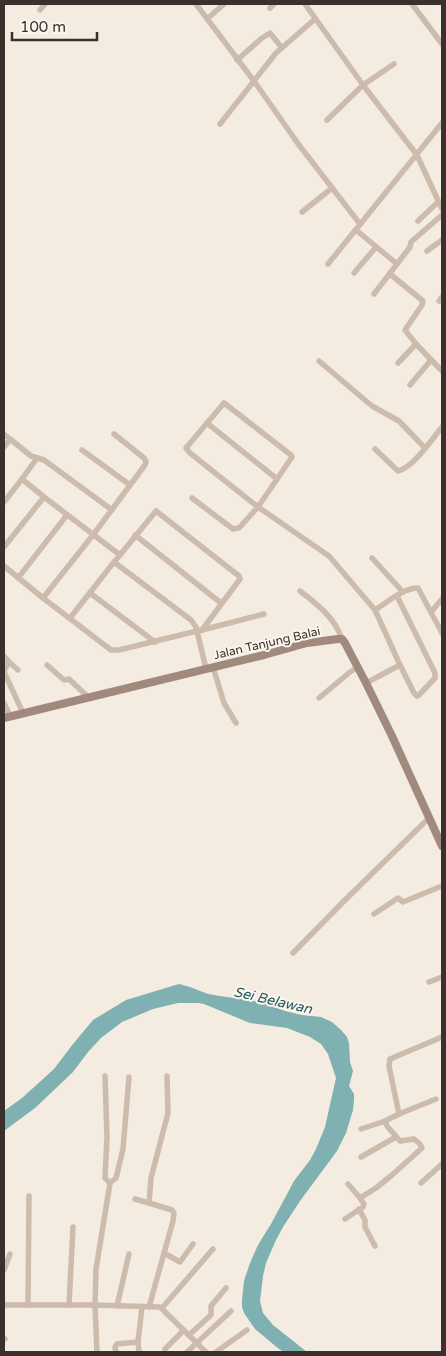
<svg xmlns="http://www.w3.org/2000/svg" width="446" height="1356" viewBox="0 0 446 1356" font-family="'Varela Round',sans-serif">
<style>
.water{fill:#7fb0b2}
.lines{fill:none;stroke-linecap:round;stroke-linejoin:round}
.street{stroke:#cdbbac;stroke-width:5.5}
.secondary{stroke:#a18a7d;stroke-width:8}
.labels{text-anchor:middle;stroke-width:4;stroke-linejoin:round;paint-order:stroke}
.street-label{font-size:12px;fill:#3b302b;stroke:#fbf5ee}
.water-label{font-size:14px;font-style:italic;fill:#1f5a5e;stroke:#fbf5ee}
</style>
<rect width="100%" height="100%" fill="#f4ebe1"/>
<!-- water -->
<polygon class="water" points="179,984 190,987 208,994 220,996 262,1002 285,1011 302,1015 321,1017 332,1022 341,1030 347,1037 349,1043 350,1062 353,1071 349,1086 354,1094 354,1100 353,1110 346,1133 337,1151 300,1201 283,1227 276,1240 266,1263 263,1276 260,1301 263,1313 273,1325 307,1352 284,1352 279,1349 255,1329 244,1313 242,1307 242,1300 244,1281 250,1263 258,1245 271,1224 294,1181 310,1160 316,1149 325,1127 336,1078 328,1054 321,1044 310,1037 287,1028 250,1023 204,1004 198,1003 178,1003 153,1009 122,1022 101,1038 88,1052 73,1072 35,1108 4,1131 4,1111 22,1098 54,1069 73,1044 93,1020 126,1000"/>
<g class="lines">
<!-- street -->
<g class="street">
<polyline points="196,4 254,81 299,145 360,224"/>
<polyline points="305,4 363,85 417,155 442,209"/>
<polyline points="412,4 442,44"/>
<polyline points="270,8 274,4"/>
<polyline points="40,10 45,4"/>
<polyline points="207,19 224,4"/>
<polyline points="237,60 262,38 270,33 282,48"/>
<polyline points="327,120 363,85 394,64"/>
<polyline points="220,124 276,53 315,19"/>
<polyline points="302,212 332,188"/>
<polyline points="418,221 438,202"/>
<polyline points="356,230 397,264"/>
<polyline points="427,251 442,240"/>
<polyline points="328,264 442,123"/>
<polyline points="354,273 376,247"/>
<polyline points="390,274 423,301 422,305 405,330 416,344"/>
<polyline points="374,294 410,247 411,242 442,215"/>
<polyline points="439,301 442,297"/>
<polyline points="319,361 372,406 399,421 425,448"/>
<polyline points="398,363 416,344 442,371"/>
<polyline points="410,385 431,360"/>
<polyline points="207,423 277,479"/>
<polyline points="4,434 10,439"/>
<polyline points="4,447 10,439 31,456 44,460 112,510"/>
<path d="M375,449L398,471C413,468 432,439 442,427"/>
<polyline points="82,450 130,485"/>
<polyline points="22,479 37,458"/>
<polyline points="192,498 233,529 239,528 258,507 292,457 291,455 224,403 186,448 190,453 258,507 329,556 375,610 400,665 366,683"/>
<polyline points="4,502 22,479 44,497"/>
<polyline points="135,535 221,603"/>
<polyline points="4,547 44,497 120,555 114,562 191,620 196,627 197,631 119,650 111,650 43,598 93,535 145,465 146,461 144,458 114,434"/>
<polyline points="120,555 156,511 239,576 240,579 202,630 197,631 206,669"/>
<polyline points="372,558 403,592"/>
<polyline points="4,566 43,598"/>
<polyline points="18,578 67,515"/>
<path d="M300,591C317,604 335,618 342,639"/>
<polyline points="90,593 155,642"/>
<polyline points="397,596 435,673 435,678 419,695 417,696 414,693 400,665"/>
<path d="M375,610C388,602 403,588 418,588L442,633"/>
<polyline points="431,612 442,599"/>
<polyline points="70,618 114,562"/>
<polyline points="202,630 264,614"/>
<polyline points="4,656 9,662 4,671"/>
<polyline points="9,662 18,670"/>
<polyline points="47,665 64,680 69,679 88,697"/>
<polyline points="213,667 224,703 236,723"/>
<polyline points="4,672 23,713"/>
<polyline points="319,698 350,672 358,667"/>
<polyline points="4,703 10,716"/>
<polyline points="374,914 398,898 403,902 442,886"/>
<polyline points="293,953 345,900 429,818"/>
<polyline points="429,982 442,977"/>
<polyline points="105,1076 107,1137 105,1178 110,1183"/>
<polyline points="399,1114 436,1099"/>
<polyline points="361,1129 385,1121 399,1114 389,1066 390,1059 442,1037"/>
<polyline points="361,1157 396,1137"/>
<polyline points="421,1183 442,1164"/>
<polyline points="348,1184 360,1198"/>
<polyline points="135,1199 149,1203"/>
<polyline points="359,1209 365,1220 365,1227 375,1246"/>
<polyline points="345,1219 363,1207 364,1204 360,1198 376,1188 392,1175 422,1148 420,1144 414,1139 400,1141 387,1126 385,1121"/>
<polyline points="164,1253 180,1262 193,1244"/>
<polyline points="4,1270 10,1254"/>
<polyline points="4,1305 95,1305 160,1307 206,1352"/>
<polyline points="28,1305 29,1196"/>
<polyline points="69,1305 73,1227"/>
<polyline points="117,1306 129,1254"/>
<polyline points="149,1307 173,1221 174,1213 172,1210 149,1203 151,1178 168,1113 167,1076"/>
<polyline points="162,1308 213,1249"/>
<polyline points="189,1335 211,1315 211,1306 226,1288"/>
<polyline points="4,1339 5,1339"/>
<polyline points="165,1349 184,1330"/>
<polyline points="97,1352 95,1305 96,1269 110,1183 116,1178 123,1149 129,1077"/>
<polyline points="116,1352 115,1347 117,1344 138,1342"/>
<polyline points="139,1352 138,1342 142,1307"/>
<polyline points="187,1352 231,1311"/>
<polyline points="216,1352 247,1330"/>
</g>
<!-- secondary -->
<polyline class="secondary" points="4,718 264,655 307,643 338,639 342,639 345,643 366,683 392,736 442,846"/>
</g>
<g class="labels">
<!-- street labels -->
<g class="street-label">
<text transform="translate(267 643) rotate(-13)" y="4">Jalan Tanjung Balai</text>
</g>
<!-- water labels -->
<g class="water-label">
<text transform="translate(273 1000) rotate(13)" y="5">Sei Belawan</text>
</g>
</g>
<!-- border -->
<rect width="446" height="1356" fill="none" stroke="#3b302b" stroke-width="10"/>
<!-- scale -->
<path d="M12 32v8h85v-8" fill="none" stroke="#3b302b" stroke-width="2.5"/>
<text x="20" y="32" font-size="15" fill="#3b302b" stroke="#fbf5ee" stroke-width="4" paint-order="stroke">100 m</text>
</svg>
